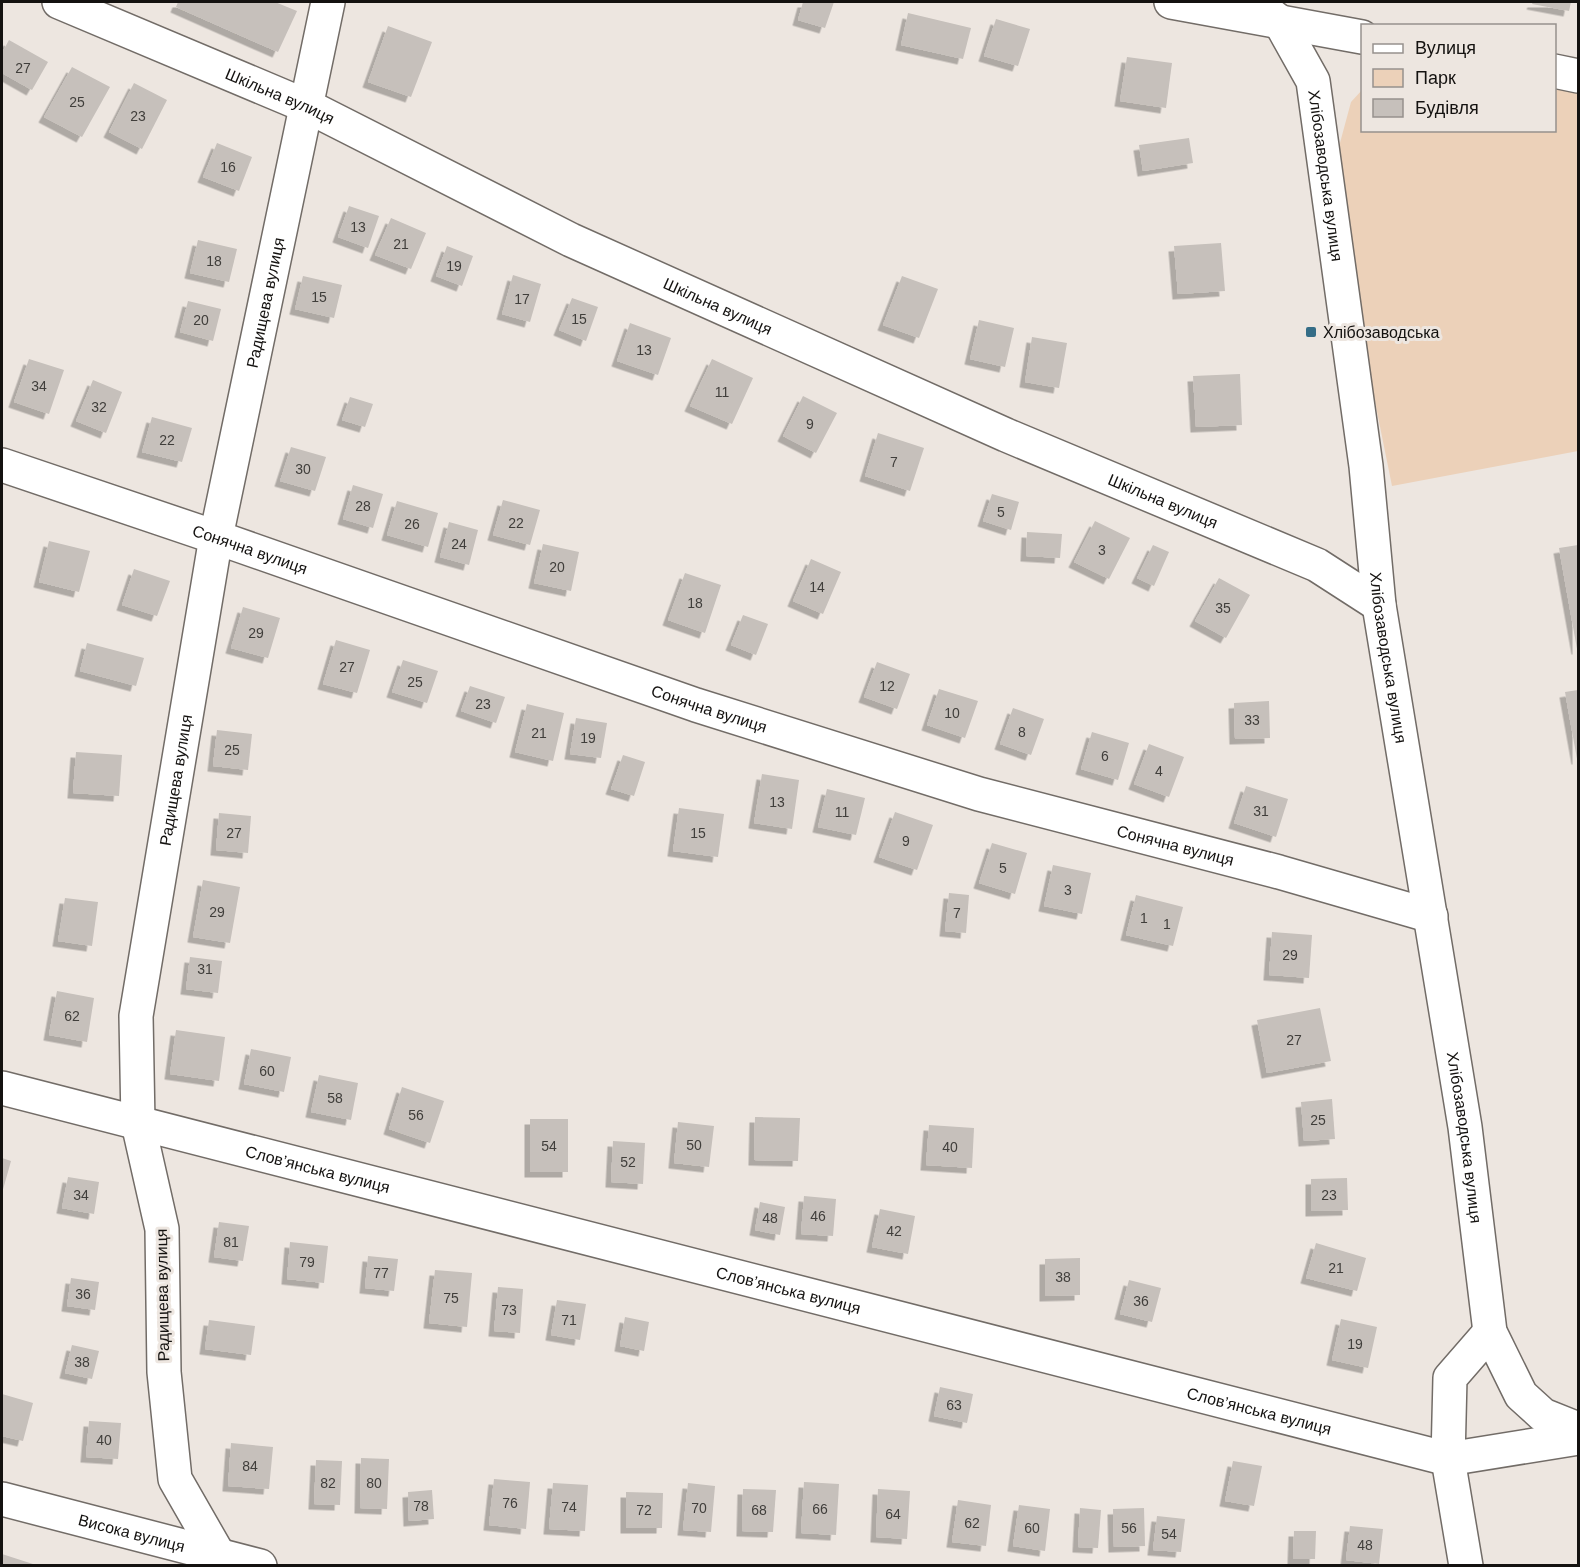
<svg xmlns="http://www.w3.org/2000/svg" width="1580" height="1567" viewBox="0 0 1580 1567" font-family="Helvetica,sans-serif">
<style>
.green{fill:#ecd1b9}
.building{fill:#c6c0bb;filter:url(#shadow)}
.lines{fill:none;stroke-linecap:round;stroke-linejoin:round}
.street-casing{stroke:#726c67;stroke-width:36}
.street{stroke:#fff;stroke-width:33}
.poi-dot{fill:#356d87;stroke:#ede6e0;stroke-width:2}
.labels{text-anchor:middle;stroke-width:6;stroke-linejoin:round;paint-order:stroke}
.number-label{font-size:14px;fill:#403e3b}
.street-label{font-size:16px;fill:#141210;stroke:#ede6e0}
.poi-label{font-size:16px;fill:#141210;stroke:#ede6e0;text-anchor:start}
</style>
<defs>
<filter id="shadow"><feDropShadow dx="-5.5" dy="5.5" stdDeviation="0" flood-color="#0004"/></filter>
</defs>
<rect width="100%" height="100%" fill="#ede6e0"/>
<!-- green -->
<polygon class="green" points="1555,88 1578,92 1578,451 1392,486 1350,278 1337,154 1351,102 1362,90 1362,130 1554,130"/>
<!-- building -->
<g class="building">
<polygon points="178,2 275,2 297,11 278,52 176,7"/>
<polygon points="803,2 834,2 825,28 798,20"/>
<polygon points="1533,2 1571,2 1569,11 1532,4"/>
<polygon points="908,13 971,28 963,59 901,45"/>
<polygon points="996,19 1030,29 1018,66 984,56"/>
<polygon points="388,26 432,42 411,97 368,82"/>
<polygon points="9,40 48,62 32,90 2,73 2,53"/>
<polygon points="1127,57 1172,63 1166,108 1120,101"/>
<polygon points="72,67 110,87 82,137 44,117"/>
<polygon points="134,83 167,100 142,149 109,132"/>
<polygon points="1189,138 1193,163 1143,171 1139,145"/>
<polygon points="217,143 252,157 239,191 203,177"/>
<polygon points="349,206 379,216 368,248 338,237"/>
<polygon points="391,218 426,233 411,269 375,255"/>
<polygon points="198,240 237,249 229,282 190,273"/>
<polygon points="1221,243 1225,291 1178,294 1174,246"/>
<polygon points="447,246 473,256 462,286 436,276"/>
<polygon points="513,275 541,284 530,322 502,314"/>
<polygon points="303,276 342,285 334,318 295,309"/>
<polygon points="902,276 938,289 919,338 883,325"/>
<polygon points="572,298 598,307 586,341 559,330"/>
<polygon points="188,301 221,309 213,341 180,332"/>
<polygon points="979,320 1014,328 1005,367 970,359"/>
<polygon points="630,323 671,338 658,375 617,361"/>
<polygon points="1032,337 1067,343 1059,388 1025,382"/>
<polygon points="29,359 64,370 49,414 14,402"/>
<polygon points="712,359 753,378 732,424 690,406"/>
<polygon points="1240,374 1242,425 1196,427 1193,376"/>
<polygon points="93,380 122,392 106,433 76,421"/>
<polygon points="803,396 837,413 816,453 783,436"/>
<polygon points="350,397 373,404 365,427 342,420"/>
<polygon points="152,417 192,428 182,462 142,452"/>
<polygon points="878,433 924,448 910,491 865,476"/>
<polygon points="291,447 326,457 315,491 280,481"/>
<polygon points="353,485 383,494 373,528 343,519"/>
<polygon points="992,494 1019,502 1011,530 983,521"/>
<polygon points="503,500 540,510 530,545 493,535"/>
<polygon points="397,501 438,513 428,547 387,535"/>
<polygon points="1095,521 1130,538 1109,579 1074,562"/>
<polygon points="449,522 478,530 469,565 440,557"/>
<polygon points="1027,532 1062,534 1060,558 1026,556"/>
<polygon points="49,541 90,551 79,592 39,582"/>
<polygon points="543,544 579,552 571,591 534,583"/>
<polygon points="1153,545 1169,552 1154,586 1137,578"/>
<polygon points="1578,545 1578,649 1577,649 1559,548"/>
<polygon points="811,559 841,572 823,614 793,601"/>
<polygon points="134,569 170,581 157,616 122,605"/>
<polygon points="685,573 721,585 705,633 668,620"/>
<polygon points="1219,578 1250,595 1226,638 1195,621"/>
<polygon points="243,607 280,618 268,658 231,648"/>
<polygon points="743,615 768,624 756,655 731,645"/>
<polygon points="336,640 370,650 357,693 323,684"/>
<polygon points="87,643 144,658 136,686 80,671"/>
<polygon points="403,660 438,671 427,703 392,692"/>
<polygon points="877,662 910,674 897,709 864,697"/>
<polygon points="470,686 505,697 496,723 461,711"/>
<polygon points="939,689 978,701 965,738 927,725"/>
<polygon points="1578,690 1578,759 1577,759 1565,692"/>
<polygon points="1269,701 1270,738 1235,739 1234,703"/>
<polygon points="527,704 564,713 553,761 515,752"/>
<polygon points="1013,708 1044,719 1031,755 1000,744"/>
<polygon points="576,718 607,723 601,758 570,754"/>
<polygon points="217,730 252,734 248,770 213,766"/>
<polygon points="1092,732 1129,743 1118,780 1081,769"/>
<polygon points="1149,744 1184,757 1169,797 1134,784"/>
<polygon points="76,752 122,755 119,796 73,793"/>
<polygon points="623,755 645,762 634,796 611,789"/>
<polygon points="762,774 799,780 792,829 754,823"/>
<polygon points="1246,786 1288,799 1276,837 1234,823"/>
<polygon points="827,789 865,798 856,835 818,827"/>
<polygon points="679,808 724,814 718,857 673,851"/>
<polygon points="895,812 933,825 917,870 879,857"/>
<polygon points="219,813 251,816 248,853 216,850"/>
<polygon points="992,843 1027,853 1015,894 979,883"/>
<polygon points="1053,865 1091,873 1082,914 1044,906"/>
<polygon points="203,880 240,887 230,943 193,937"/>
<polygon points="949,893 969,895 966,933 945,931"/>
<polygon points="1136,895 1183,907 1173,946 1126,935"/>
<polygon points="65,898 98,902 92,946 58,941"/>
<polygon points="1272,932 1312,935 1309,978 1269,975"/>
<polygon points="190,957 222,961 218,993 186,989"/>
<polygon points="57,991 94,998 87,1042 49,1035"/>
<polygon points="1320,1008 1331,1061 1267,1073 1257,1020"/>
<polygon points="176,1030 225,1037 219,1081 170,1074"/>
<polygon points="251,1049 291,1057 284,1092 244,1084"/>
<polygon points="319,1075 358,1083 351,1120 311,1112"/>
<polygon points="402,1087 444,1101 430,1143 389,1129"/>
<polygon points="1332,1099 1335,1139 1304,1141 1301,1102"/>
<polygon points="755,1117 800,1118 798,1161 754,1160"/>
<rect x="530" y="1119" width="38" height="53"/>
<polygon points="678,1122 714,1126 709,1167 674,1163"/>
<polygon points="929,1125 974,1128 972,1168 926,1165"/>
<polygon points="613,1141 645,1143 643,1184 611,1182"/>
<polygon points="2,1158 11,1161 2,1193"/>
<polygon points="68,1177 99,1182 94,1214 62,1208"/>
<polygon points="1347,1178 1348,1210 1311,1211 1311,1179"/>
<polygon points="804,1196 836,1199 833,1236 801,1234"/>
<polygon points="760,1202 785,1207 780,1235 755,1230"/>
<polygon points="880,1209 915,1216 908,1254 872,1247"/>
<polygon points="219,1222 249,1226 243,1261 214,1257"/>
<polygon points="290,1242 328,1246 324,1283 287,1279"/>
<polygon points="1316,1243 1366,1258 1357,1291 1306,1278"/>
<polygon points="368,1256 398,1259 394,1291 365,1288"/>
<polygon points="1080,1258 1080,1295 1045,1296 1045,1259"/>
<polygon points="435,1270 472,1273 467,1327 429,1323"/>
<polygon points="71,1278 99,1282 95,1310 67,1306"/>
<polygon points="1129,1280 1161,1288 1152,1322 1120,1314"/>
<polygon points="498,1287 523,1289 520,1333 494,1331"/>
<polygon points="557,1300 586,1304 580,1340 551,1335"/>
<polygon points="625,1317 649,1322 644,1351 620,1346"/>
<polygon points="1341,1319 1377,1327 1368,1368 1332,1360"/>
<polygon points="209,1320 255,1326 251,1355 205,1349"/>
<polygon points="72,1345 99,1351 92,1379 65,1373"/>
<polygon points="940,1387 973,1394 967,1423 934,1416"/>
<polygon points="2,1394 33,1403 23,1441 2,1436"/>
<polygon points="89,1421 121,1423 118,1459 86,1457"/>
<polygon points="231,1443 273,1447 269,1489 228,1486"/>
<polygon points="361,1458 389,1459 387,1509 360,1508"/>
<polygon points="316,1460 342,1461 340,1505 314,1504"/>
<polygon points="1233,1461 1262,1466 1254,1506 1225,1501"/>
<polygon points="494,1479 530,1482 526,1529 489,1525"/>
<polygon points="804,1482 839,1484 836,1535 801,1533"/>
<polygon points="553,1483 588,1485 585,1531 549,1529"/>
<polygon points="688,1483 715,1486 711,1532 683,1530"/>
<polygon points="743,1489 776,1490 773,1532 742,1531"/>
<polygon points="878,1489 910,1491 907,1539 876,1537"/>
<polygon points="432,1490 434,1519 409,1521 408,1492"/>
<polygon points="626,1492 663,1493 662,1528 626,1528"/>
<polygon points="958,1500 991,1505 986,1546 952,1542"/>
<polygon points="1019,1505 1050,1509 1045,1551 1013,1546"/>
<polygon points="1080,1508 1101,1510 1098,1548 1078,1547"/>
<polygon points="1144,1508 1145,1546 1114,1547 1113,1509"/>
<polygon points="1157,1516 1185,1519 1181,1552 1153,1550"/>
<polygon points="1350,1526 1383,1529 1379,1564 1346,1560"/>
<polygon points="1294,1531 1316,1531 1315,1559 1293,1559"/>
<polygon points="2,1554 36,1565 36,1566 2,1566"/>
</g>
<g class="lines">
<!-- street casing -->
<g class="street-casing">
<g id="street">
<path id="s1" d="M59,2L311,108L571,240L1006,435L1317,565L1379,605"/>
<polyline points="1171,2 1362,37"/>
<path id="s2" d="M1254,2L1280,22L1313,81L1366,466L1379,605L1465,1127L1490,1332L1521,1395L1543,1415L1578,1429"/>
<polyline points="1554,71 1578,76"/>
<path id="s3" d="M2,465L224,540L696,705L979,794L1279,872L1431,916"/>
<path id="s4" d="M2,1088L1448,1459L1578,1438"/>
<path id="s5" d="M2,1499L260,1566"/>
<path id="s6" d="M218,1554L175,1479L164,1372L162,1229L138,1123L136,1016L216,537L328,2"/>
<polyline points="1466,1566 1448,1459 1450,1378 1490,1332"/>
</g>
</g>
<!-- street -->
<use href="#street" class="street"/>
</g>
<!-- markers -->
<rect class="poi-dot" x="1305" y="326" width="12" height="12" rx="3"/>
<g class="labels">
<!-- number labels -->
<g class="number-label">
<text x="23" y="73">27</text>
<text x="77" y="107">25</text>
<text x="138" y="121">23</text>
<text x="228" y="172">16</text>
<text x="358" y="232">13</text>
<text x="401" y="249">21</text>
<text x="214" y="266">18</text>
<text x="454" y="271">19</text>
<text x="319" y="302">15</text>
<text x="522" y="304">17</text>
<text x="579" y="324">15</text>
<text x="201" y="325">20</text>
<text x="644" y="355">13</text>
<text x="39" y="391">34</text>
<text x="722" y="397">11</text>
<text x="99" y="412">32</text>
<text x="810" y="429">9</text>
<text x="167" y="445">22</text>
<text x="894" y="467">7</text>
<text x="303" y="474">30</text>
<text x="363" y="511">28</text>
<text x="1001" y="517">5</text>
<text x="516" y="528">22</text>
<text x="412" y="529">26</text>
<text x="459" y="549">24</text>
<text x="1102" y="555">3</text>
<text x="557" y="572">20</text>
<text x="817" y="592">14</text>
<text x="695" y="608">18</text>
<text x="1223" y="613">35</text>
<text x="256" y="638">29</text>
<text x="347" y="672">27</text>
<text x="415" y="687">25</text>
<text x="887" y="691">12</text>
<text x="483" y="709">23</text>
<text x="952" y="718">10</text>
<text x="1252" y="725">33</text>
<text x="1022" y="737">8</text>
<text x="539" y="738">21</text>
<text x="588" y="743">19</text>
<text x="232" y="755">25</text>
<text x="1105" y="761">6</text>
<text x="1159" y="776">4</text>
<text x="777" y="807">13</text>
<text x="1261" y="816">31</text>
<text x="842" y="817">11</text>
<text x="234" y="838">27</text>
<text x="698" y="838">15</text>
<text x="906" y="846">9</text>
<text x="1003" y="873">5</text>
<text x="1068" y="895">3</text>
<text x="217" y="917">29</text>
<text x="957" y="918">7</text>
<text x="1144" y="923">1</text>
<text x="1167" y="929">1</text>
<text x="1290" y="960">29</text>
<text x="205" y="974">31</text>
<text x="72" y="1021">62</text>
<text x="1294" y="1045">27</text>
<text x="267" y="1076">60</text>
<text x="335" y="1103">58</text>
<text x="416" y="1120">56</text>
<text x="1318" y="1125">25</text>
<text x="694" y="1150">50</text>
<text x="549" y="1151">54</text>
<text x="950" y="1152">40</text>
<text x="628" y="1167">52</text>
<text x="81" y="1200">34</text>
<text x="1329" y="1200">23</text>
<text x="818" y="1221">46</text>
<text x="770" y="1223">48</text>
<text x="894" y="1236">42</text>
<text x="231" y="1247">81</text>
<text x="307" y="1267">79</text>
<text x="1336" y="1273">21</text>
<text x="381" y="1278">77</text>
<text x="1063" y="1282">38</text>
<text x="83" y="1299">36</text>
<text x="451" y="1303">75</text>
<text x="1141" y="1306">36</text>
<text x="509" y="1315">73</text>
<text x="569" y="1325">71</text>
<text x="1355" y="1349">19</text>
<text x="82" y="1367">38</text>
<text x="954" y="1410">63</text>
<text x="104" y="1445">40</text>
<text x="250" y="1471">84</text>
<text x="328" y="1488">82</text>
<text x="374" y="1488">80</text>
<text x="510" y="1508">76</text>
<text x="421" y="1511">78</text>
<text x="569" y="1512">74</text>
<text x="699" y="1513">70</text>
<text x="820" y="1514">66</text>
<text x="644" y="1515">72</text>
<text x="759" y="1515">68</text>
<text x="893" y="1519">64</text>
<text x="972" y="1528">62</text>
<text x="1032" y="1533">60</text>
<text x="1129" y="1533">56</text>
<text x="1169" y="1539">54</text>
<text x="1365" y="1550">48</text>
</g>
<!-- street labels -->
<g class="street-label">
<text dy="6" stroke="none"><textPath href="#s1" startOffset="240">Шкільна вулиця</textPath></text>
<text dy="6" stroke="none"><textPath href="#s2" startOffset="196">Хлібозаводська вулиця</textPath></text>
<text dy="6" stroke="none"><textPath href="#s6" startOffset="1278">Радищева вулиця</textPath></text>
<text dy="6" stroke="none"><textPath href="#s1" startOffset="726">Шкільна вулиця</textPath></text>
<text dy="6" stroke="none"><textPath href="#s1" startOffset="1212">Шкільна вулиця</textPath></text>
<text dy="6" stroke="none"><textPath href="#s3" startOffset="262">Сонячна вулиця</textPath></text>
<text dy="6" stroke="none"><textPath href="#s2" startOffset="682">Хлібозаводська вулиця</textPath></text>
<text dy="6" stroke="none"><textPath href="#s3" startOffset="748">Сонячна вулиця</textPath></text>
<text dy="6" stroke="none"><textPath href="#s6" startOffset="792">Радищева вулиця</textPath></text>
<text dy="6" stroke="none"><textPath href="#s3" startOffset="1234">Сонячна вулиця</textPath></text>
<text dy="6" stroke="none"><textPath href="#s2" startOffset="1168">Хлібозаводська вулиця</textPath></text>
<text dy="6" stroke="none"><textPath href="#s4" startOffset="326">Слов’янська вулиця</textPath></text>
<text dy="6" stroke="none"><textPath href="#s4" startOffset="812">Слов’янська вулиця</textPath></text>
<text transform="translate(162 1295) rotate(-91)" y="6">Радищева вулиця</text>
<text dy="6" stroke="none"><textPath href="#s4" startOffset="1298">Слов’янська вулиця</textPath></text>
<text dy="6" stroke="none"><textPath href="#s5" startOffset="134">Висока вулиця</textPath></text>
</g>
<!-- poi labels -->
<g class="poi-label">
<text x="1323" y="338">Хлібозаводська</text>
</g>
</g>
<!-- border -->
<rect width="1580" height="1567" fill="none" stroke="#141210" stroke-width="6"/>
<!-- legend -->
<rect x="1361" y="24" width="195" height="108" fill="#ede6e0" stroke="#96918d" stroke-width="1.5"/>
<rect x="1373" y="44" width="30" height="9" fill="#ffffff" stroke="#96918d" stroke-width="1.5"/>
<text x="1415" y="54" font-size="18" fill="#141210">Вулиця</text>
<rect x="1373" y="69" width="30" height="18" fill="#ecd1b9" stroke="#96918d" stroke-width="1.5"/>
<text x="1415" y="84" font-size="18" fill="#141210">Парк</text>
<rect x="1373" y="99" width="30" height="18" fill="#c6c0bb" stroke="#96918d" stroke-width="1.5"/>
<text x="1415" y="114" font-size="18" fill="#141210">Будівля</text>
</svg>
